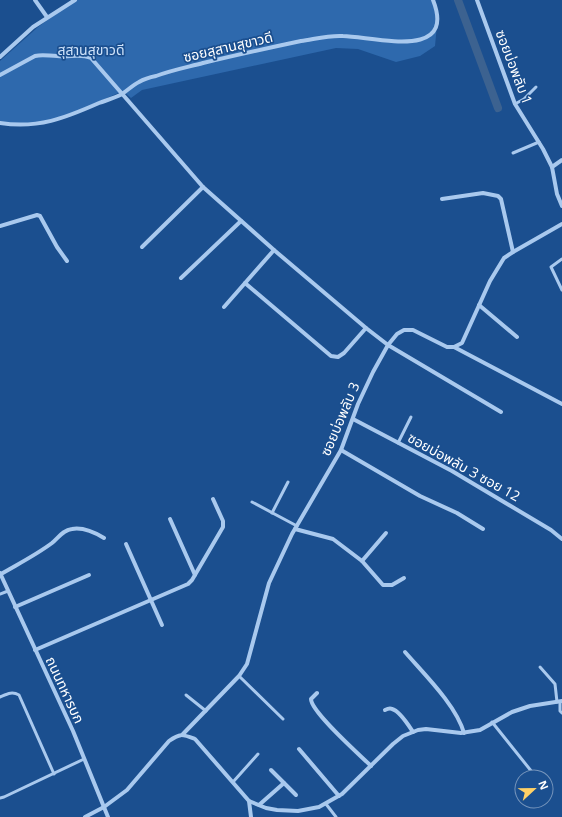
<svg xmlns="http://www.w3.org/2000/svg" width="562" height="817" viewBox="0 0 562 817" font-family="'Open Sans','Noto Sans Thai',sans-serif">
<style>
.green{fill:#2e69ad}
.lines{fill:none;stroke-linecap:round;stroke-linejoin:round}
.canal{stroke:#3c6290;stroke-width:8}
.service{stroke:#a9c9ee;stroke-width:3}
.minor{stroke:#a9c9ee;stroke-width:4}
.labels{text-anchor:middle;stroke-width:3.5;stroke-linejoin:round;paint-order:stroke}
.street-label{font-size:14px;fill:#fff;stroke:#1b4f8f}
.park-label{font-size:14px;fill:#cfe3fa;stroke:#1b4f8f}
</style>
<rect width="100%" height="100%" fill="#1b4f8f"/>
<!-- green -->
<polygon class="green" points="75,0 433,0 438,14 435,46 420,56 396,62 358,49 336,48 142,90 131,98 123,91 68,115 36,124 0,123 0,61 38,27"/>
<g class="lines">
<!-- canal -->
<polyline class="canal" points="458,0 498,108"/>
<!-- service -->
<g class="service">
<polyline points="515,104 524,99 536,87"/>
<polyline points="513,153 539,142"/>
<polyline points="562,259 551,267 562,290"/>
<polyline points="398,443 411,417"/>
<polyline points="252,502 297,526"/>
<polyline points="272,513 288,482"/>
<polyline points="0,594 8,591"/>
<polyline points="540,667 555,684 557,702"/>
<polyline points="239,676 283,719"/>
<polyline points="186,695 206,711"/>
<path d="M0,697C7,694 12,691 19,695L54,774"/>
<polyline points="560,702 560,711 562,713"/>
<polyline points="492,722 536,777"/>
<polyline points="233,782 258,754"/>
<polyline points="0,798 4,797 84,759"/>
<polyline points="326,804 336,817"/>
</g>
<!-- minor -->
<g class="minor">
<polyline points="35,0 47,17"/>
<polyline points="477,0 515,104 543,149 552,167 557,194 562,206"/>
<polyline points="0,57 33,27 75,0"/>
<path d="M0,75L35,56C43,54 49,56 57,56C69,58 79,53 91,58L203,187L274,250L366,328L388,345L501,412"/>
<path d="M0,123C38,129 65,118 99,103C107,100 115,98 122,94C128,90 133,85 139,82C144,79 151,77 156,76C172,70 188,67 203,63C236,55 268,48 301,41C315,39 329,35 343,36C375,37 457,61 433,0"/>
<polyline points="552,167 562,160"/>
<polyline points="442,199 483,193 498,196 501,199 513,252"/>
<polyline points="0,226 37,215 40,216 57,247 67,261"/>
<polyline points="142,247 203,187"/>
<polyline points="181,278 241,221"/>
<polyline points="245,283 331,356 338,357 344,353 366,328"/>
<polyline points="479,305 517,337"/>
<polyline points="224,307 274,250"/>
<polyline points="454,347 562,404"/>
<polyline points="353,419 452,471 551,530 562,539"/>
<polyline points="341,450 420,496 457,513 483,529"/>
<polyline points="170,519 195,575"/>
<polyline points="295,529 333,539 362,561 383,585 392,585 404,578"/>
<polyline points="126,544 162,625"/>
<polyline points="362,561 386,533"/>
<polyline points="0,573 73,731 108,817"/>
<path d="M1,574C18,564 36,555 52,543C58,538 63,530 72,529C83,527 94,532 104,538"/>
<polyline points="15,607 89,575"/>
<polyline points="35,650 188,584 192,580 223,527 223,521 213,499"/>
<path d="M405,652C424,674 456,705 464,733"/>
<path d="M317,693L311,699C311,712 360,755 371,766"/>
<path d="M385,710C387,709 390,708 392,709C400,711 409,726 413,732"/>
<polyline points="183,734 239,676 247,664 269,583 292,534 341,450 358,404 373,372 388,345 397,334 404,330 413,330 447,347 454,347 462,343 490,281 504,258 513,252 562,224"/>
<polyline points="299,749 339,796"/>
<polyline points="271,770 296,795"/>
<polyline points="249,801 251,817"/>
<polyline points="259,805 284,783"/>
<path d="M85,817L104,807L127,790L169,741C180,733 182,734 195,739L249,801L266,808L277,810L298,811L319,807L342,794L393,744L403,736L418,730L426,729L461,733L480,730L512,712L530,706L562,701"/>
</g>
</g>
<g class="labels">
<!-- street labels -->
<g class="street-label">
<text transform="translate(228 47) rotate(-13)" y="5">ซอยสุสานสุขาวดี</text>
<text transform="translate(514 67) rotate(69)" y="5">ซอยบ่อพลับ 1</text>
<text transform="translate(340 419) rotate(-67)" y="5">ซอยบ่อพลับ 3</text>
<text transform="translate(464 467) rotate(29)" y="5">ซอยบ่อพลับ 3 ซอย 12</text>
<text transform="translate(65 690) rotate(65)" y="5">ถนนทหารบก</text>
</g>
<!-- park labels -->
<g class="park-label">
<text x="91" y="55">สุสานสุขาวดี</text>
</g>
</g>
<!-- north arrow -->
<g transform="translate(534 789) rotate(68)"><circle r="19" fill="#1b4f8f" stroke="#7695bc"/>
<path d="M0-3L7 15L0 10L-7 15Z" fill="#ffd166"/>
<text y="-6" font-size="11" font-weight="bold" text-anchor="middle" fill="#ffffff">N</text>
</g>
</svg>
